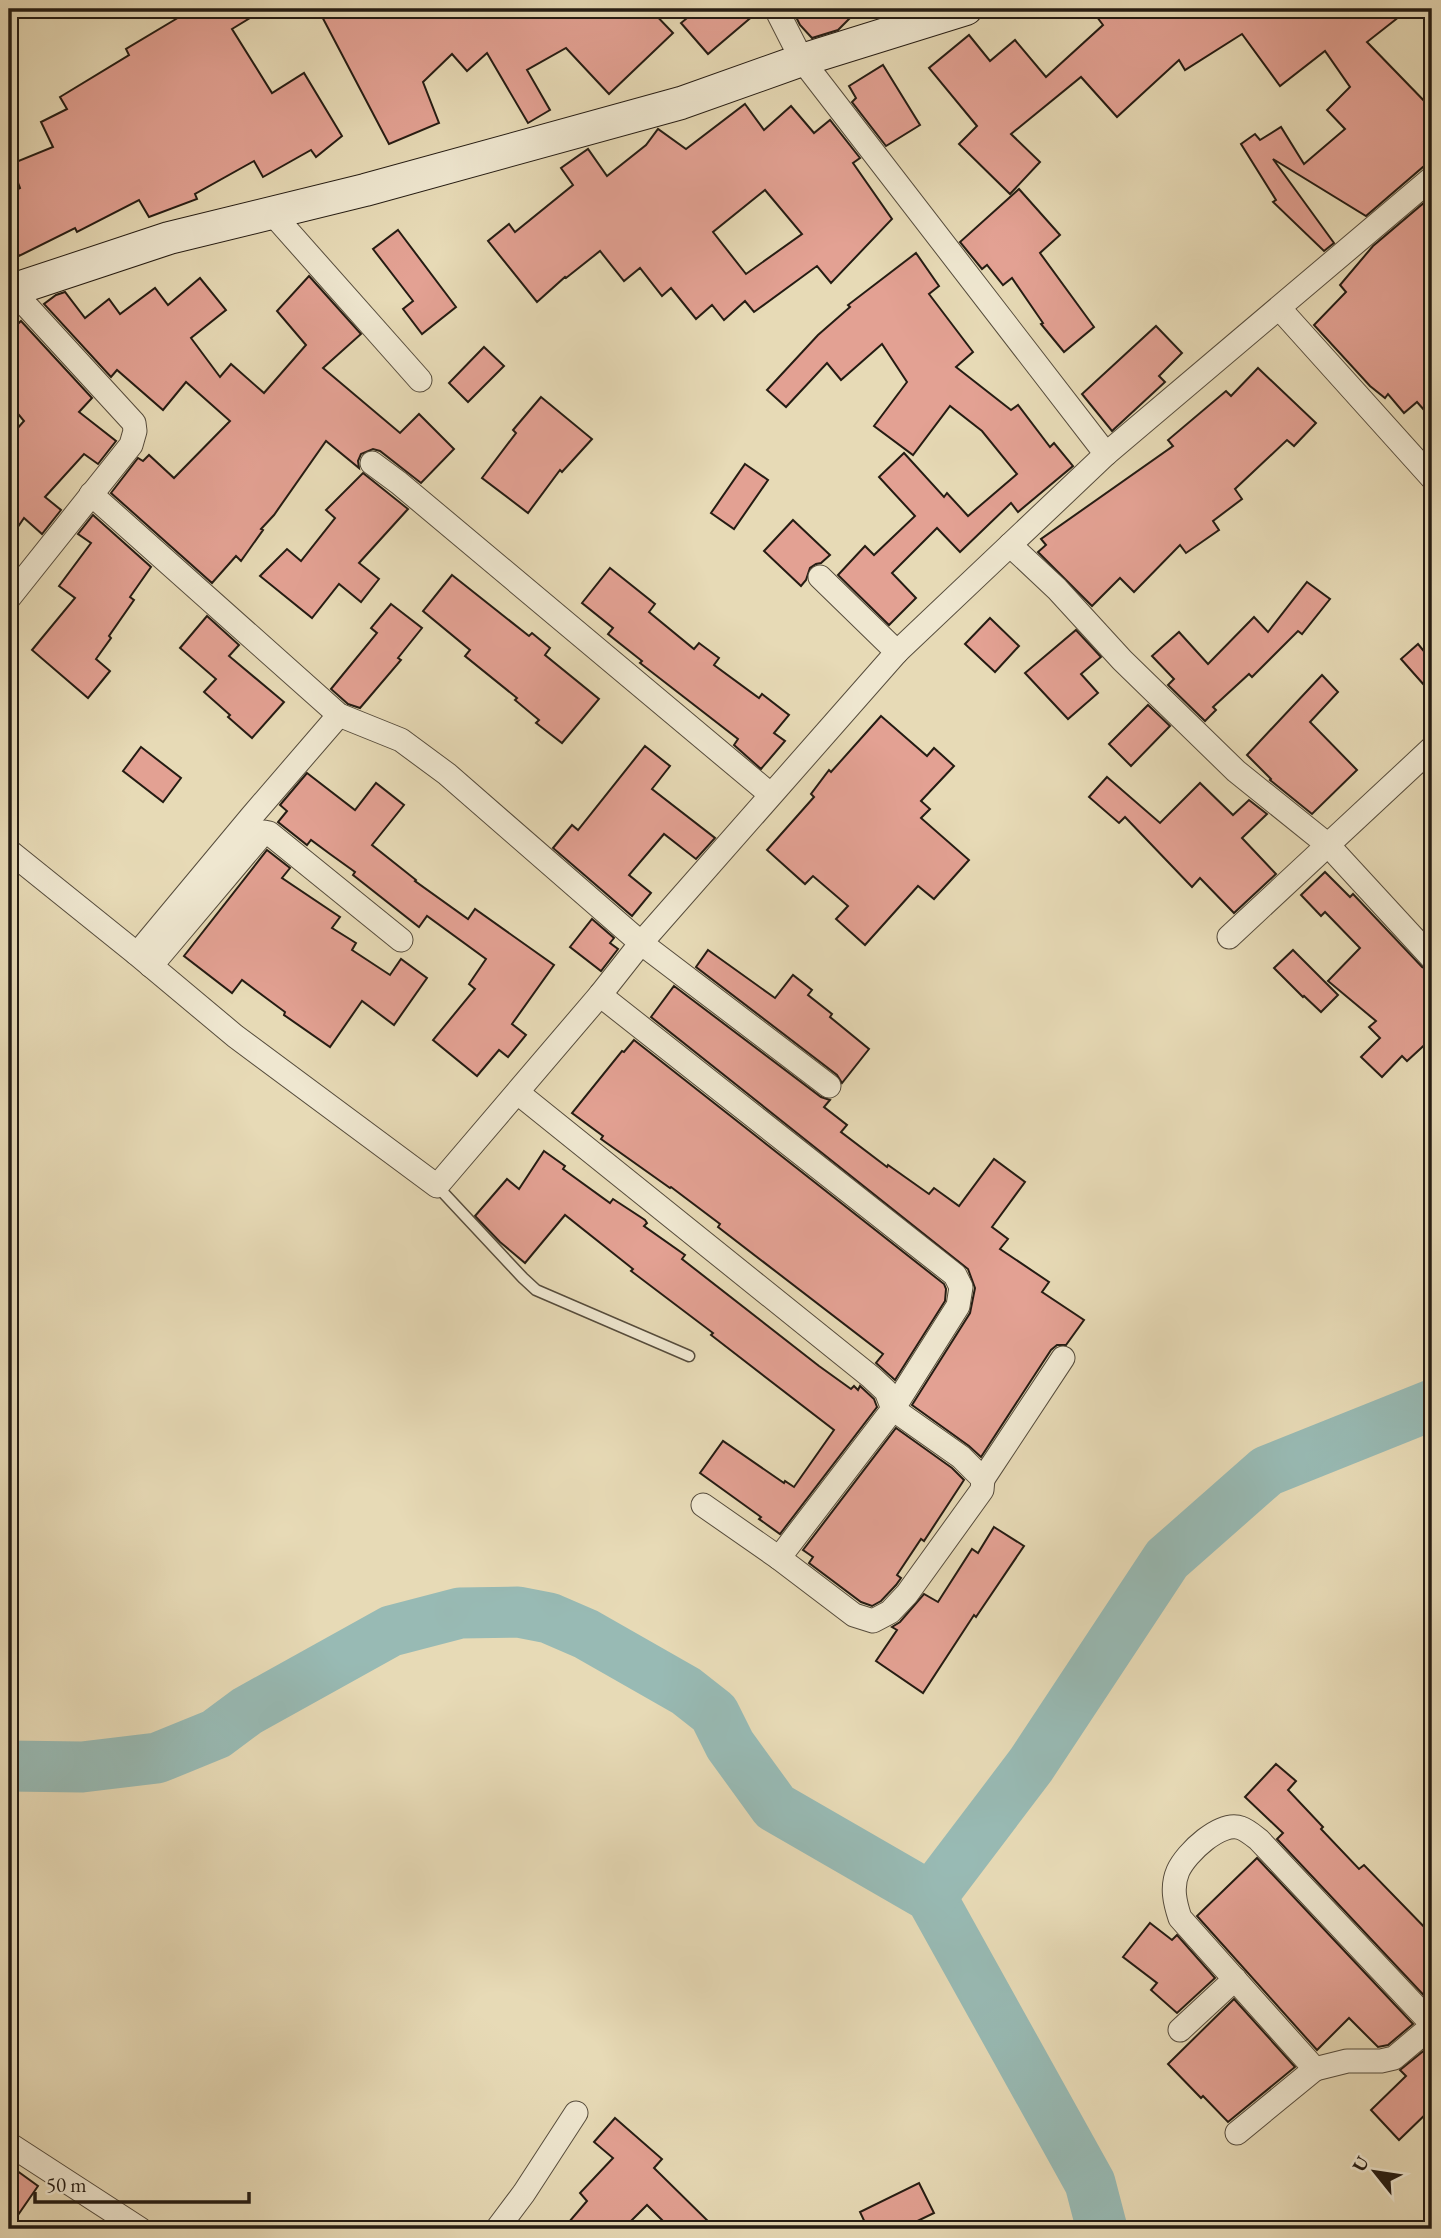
<svg xmlns="http://www.w3.org/2000/svg" width="1441" height="2238" viewBox="0 0 1441 2238" font-family="'EB Garamond',serif">
<style>
.lines{fill:none;stroke-linecap:round;stroke-linejoin:round}
.river{stroke:#98bab4;stroke-width:51}
.building{fill:#e3a193;stroke:#251c13;stroke-width:2;fill-rule:evenodd}
.lane-casing{stroke:#564c3c;stroke-width:13}
.street-casing{stroke:#564c3c;stroke-width:25}
.secondary-casing{stroke:#251c13;stroke-width:34}
.lane{stroke:#efe7d0;stroke-width:10}
.street{stroke:#efe7d0;stroke-width:23}
.secondary{stroke:#efe7d0;stroke-width:32}
</style>
<rect width="100%" height="100%" fill="#e7dab6"/>
<filter id="stains"><feTurbulence type="fractalNoise" baseFrequency=".00286" numOctaves="4"/><feColorMatrix values="0 0 0 0 .2 0 0 0 0 .09 0 0 0 0 .02 0 0 0 .5 -.17"/></filter>
<radialGradient id="worn" r=".72"><stop offset=".6" stop-color="#630" stop-opacity="0"/><stop offset="1" stop-color="#630" stop-opacity=".3"/></radialGradient>
<g class="lines">
<!-- river -->
<g class="river">
<polyline points="9,1766 82,1767 157,1758 216,1734 247,1711 391,1631 460,1613 518,1612 549,1618 586,1634 686,1691 714,1713 730,1745 775,1807 931,1897 1090,2183 1102,2229"/>
<polyline points="931,1897 1031,1765 1167,1559 1267,1471 1432,1405"/>
</g>
</g>
<!-- building -->
<g class="building">
<polygon points="177,9 265,9 232,29 272,93 304,73 342,136 316,157 311,150 263,177 254,161 195,194 197,199 149,217 139,200 77,232 75,228 19,256 9,234 9,194 20,188 11,164 53,147 41,122 67,109 60,97 129,55 126,49 181,16"/>
<polygon points="318,9 650,9 673,33 609,94 566,48 527,70 550,110 528,123 487,53 467,71 452,54 423,82 439,123 389,144"/>
<polygon points="698,9 761,9 708,54 681,23"/>
<polygon points="792,9 859,9 838,30 812,38 800,25"/>
<polygon points="1091,9 1409,9 1367,42 1432,109 1432,164 1423,167 1366,216 1273,159 1334,243 1324,251 1273,202 1276,200 1241,144 1255,134 1260,140 1281,127 1304,164 1345,129 1327,110 1350,87 1325,51 1280,86 1242,34 1185,70 1179,60 1117,117 1081,77 1011,134 1040,162 1010,194 959,144 977,126 929,68 969,35 990,61 1015,40 1046,77 1103,25"/>
<polygon points="883,65 920,125 886,146 852,102 856,98 849,86"/>
<path d="M745,104L764,130L791,106L814,133L830,120L860,158L853,163L892,219L831,283L817,266L754,312L745,301L724,320L712,305L696,319L671,288L662,296L640,268L624,281L600,251L566,278L565,277L537,302L488,241L509,224L515,232L573,185L561,168L588,149L607,176L646,145L658,129L686,149ZM765,190L802,234L746,274L713,232Z"/>
<polygon points="1019,189 1060,235 1040,253 1094,327 1064,352 1041,324 1043,323 1012,278 1003,285 987,265 982,269 960,242"/>
<polygon points="1432,196 1432,419 1417,402 1404,413 1388,394 1385,398 1370,386 1314,325 1346,292 1340,285 1373,246"/>
<polygon points="398,230 456,307 422,334 403,309 413,301 373,249"/>
<polygon points="916,253 939,286 929,294 973,352 956,367 1011,410 1018,405 1050,447 1054,443 1073,466 1018,512 1011,503 960,552 937,528 892,573 916,598 889,625 838,575 865,546 874,555 915,516 879,477 904,453 944,497 947,493 968,516 1017,474 982,431 950,406 913,455 874,426 907,382 882,344 841,380 827,363 786,407 767,390 818,335 850,307 848,305"/>
<polygon points="309,276 361,334 323,368 400,433 419,414 454,449 421,483 380,451 373,449 361,454 358,461 359,468 326,441 274,515 261,529 263,530 241,561 236,556 212,583 111,493 138,458 143,461 149,455 174,478 230,421 186,382 163,410 117,370 111,377 44,304 56,295 65,292 85,318 109,299 120,314 155,288 168,305 200,278 226,310 191,338 220,377 231,364 264,393 306,345 277,311"/>
<polygon points="21,321 92,398 79,412 116,441 98,464 84,454 45,497 61,510 42,534 24,518 9,540 9,438 24,421 9,403 9,332"/>
<polygon points="1156,326 1182,353 1159,376 1165,382 1112,431 1082,394"/>
<polygon points="484,347 504,366 468,402 449,383"/>
<polygon points="1258,368 1316,423 1294,446 1287,440 1235,489 1242,499 1213,521 1219,530 1186,553 1180,545 1134,592 1120,578 1092,606 1038,552 1046,545 1041,539 1173,446 1168,440 1226,391 1231,396"/>
<polygon points="541,397 592,439 562,472 560,470 528,513 482,478 516,433 513,430"/>
<polygon points="745,464 768,480 734,529 711,513"/>
<polygon points="363,473 408,509 359,563 379,579 361,602 339,584 312,618 260,576 287,549 301,561 335,518 326,510"/>
<polygon points="93,515 151,567 130,597 134,600 109,636 111,638 96,659 110,671 88,698 32,650 75,598 59,586 91,543 78,534"/>
<polygon points="793,520 830,555 821,563 816,564 810,568 806,580 801,586 764,551"/>
<polygon points="610,568 655,604 649,612 694,649 699,643 719,658 714,665 759,698 762,694 789,715 774,733 785,741 761,769 734,745 738,739 640,663 642,661 608,634 613,628 582,603"/>
<polygon points="452,575 529,636 532,633 550,648 545,655 599,699 562,743 536,723 539,720 515,700 517,698 465,656 470,650 423,611"/>
<polygon points="1307,582 1330,599 1302,634 1298,631 1252,677 1249,674 1213,707 1216,710 1205,721 1168,685 1174,679 1152,656 1179,632 1208,664 1254,617 1268,632"/>
<polygon points="391,604 422,628 398,658 401,660 360,708 348,704 331,689 377,633 371,628"/>
<polygon points="207,616 239,645 229,656 284,702 252,738 228,717 230,715 204,692 216,679 180,648"/>
<polygon points="990,618 1019,646 995,672 965,644"/>
<polygon points="1076,630 1101,657 1081,674 1098,693 1068,719 1025,673"/>
<polygon points="1418,644 1432,661 1432,694 1401,659"/>
<polygon points="1322,675 1338,692 1310,722 1357,770 1312,814 1270,780 1271,779 1247,755"/>
<polygon points="1148,705 1170,726 1131,766 1109,744"/>
<polygon points="881,716 927,756 934,748 954,766 921,801 930,809 921,818 969,860 934,899 918,886 865,945 836,919 848,906 813,876 805,884 767,850 814,797 811,794 829,770 831,772"/>
<polygon points="645,746 670,766 652,789 715,838 696,859 664,834 629,875 651,893 632,916 553,848 572,825 578,830"/>
<polygon points="141,747 181,778 163,802 123,771"/>
<polygon points="307,773 355,810 376,783 404,805 372,845 416,880 415,881 468,919 475,909 554,965 512,1024 526,1035 508,1057 499,1050 477,1076 433,1040 475,989 469,984 486,959 427,916 419,927 353,875 355,872 330,854 311,840 307,845 278,822 287,811 280,805"/>
<polygon points="1107,777 1160,823 1200,783 1233,815 1249,800 1267,814 1242,838 1276,874 1234,913 1200,878 1192,887 1125,817 1119,823 1089,797"/>
<polygon points="267,850 290,868 282,878 340,917 332,928 356,943 352,950 390,975 401,959 427,978 394,1025 362,1001 330,1047 284,1015 285,1012 242,980 232,993 184,956"/>
<polygon points="1325,872 1350,897 1353,894 1422,967 1432,972 1432,1038 1407,1061 1402,1056 1382,1077 1361,1057 1380,1038 1369,1027 1376,1021 1328,981 1360,948 1325,912 1321,916 1301,895"/>
<polygon points="592,919 614,938 610,943 618,949 601,971 570,947"/>
<polygon points="708,950 775,998 793,975 812,990 808,995 832,1014 830,1017 869,1049 842,1083 837,1075 696,967"/>
<polygon points="1293,950 1338,995 1321,1012 1304,996 1303,997 1274,968"/>
<polygon points="674,986 821,1097 830,1100 824,1107 847,1125 841,1132 887,1167 888,1165 929,1194 934,1188 959,1206 994,1159 1025,1182 992,1227 1008,1239 1000,1249 1049,1282 1042,1292 1084,1320 1066,1345 1057,1345 1051,1350 981,1457 969,1446 912,1405 970,1313 975,1288 968,1269 651,1017"/>
<polygon points="634,1040 944,1284 946,1289 945,1301 895,1380 876,1363 883,1354 718,1227 720,1224 671,1187 670,1188 601,1139 603,1136 572,1113 622,1051 624,1052"/>
<polygon points="544,1151 565,1166 563,1169 610,1203 613,1199 645,1220 647,1223 644,1226 685,1255 682,1259 819,1366 851,1389 854,1386 858,1390 860,1386 874,1399 877,1407 780,1534 759,1519 761,1517 700,1473 723,1441 784,1483 785,1481 794,1487 834,1430 711,1335 713,1333 631,1271 633,1269 565,1215 525,1263 500,1242 475,1216 507,1179 519,1189"/>
<polygon points="896,1428 952,1468 964,1480 924,1541 921,1539 897,1575 901,1578 896,1585 881,1601 872,1606 861,1602 809,1563 813,1557 803,1550"/>
<polygon points="994,1527 1024,1546 976,1617 974,1615 923,1693 876,1661 897,1630 892,1627 900,1622 924,1594 938,1602 972,1549 978,1553"/>
<polygon points="1276,1764 1296,1781 1288,1790 1323,1827 1321,1829 1359,1869 1364,1865 1432,1935 1432,2004 1277,1839 1283,1833 1245,1797"/>
<polygon points="1257,1858 1413,2024 1388,2045 1378,2047 1349,2018 1317,2050 1197,1916"/>
<polygon points="1150,1923 1172,1940 1177,1935 1215,1978 1177,2013 1151,1990 1157,1983 1123,1957"/>
<polygon points="1234,1999 1295,2067 1228,2122 1203,2096 1201,2098 1168,2064"/>
<polygon points="1432,2044 1432,2108 1399,2140 1371,2110 1406,2076 1400,2070"/>
<polygon points="615,2118 662,2159 654,2168 716,2229 671,2229 647,2205 623,2229 563,2229 587,2201 580,2193 613,2158 594,2142"/>
<polygon points="9,2165 38,2186 9,2228"/>
<polygon points="919,2183 934,2213 901,2229 868,2229 860,2212"/>
</g>
<g class="lines">
<!-- lane casing -->
<g class="lane-casing">
<polyline id="lane" points="437,1186 523,1278 536,1290 689,1356"/>
</g>
<!-- street casing -->
<g class="street-casing">
<g id="street">
<polyline points="776,9 802,60 1106,454"/>
<polyline points="271,212 420,380"/>
<polyline points="1280,309 1432,478"/>
<polyline points="372,463 399,483 770,794"/>
<polyline points="91,494 339,715 401,740 447,774 641,943 829,1086"/>
<polyline points="1010,545 1057,589 1122,660 1236,771 1328,845 1432,958"/>
<polyline points="820,577 897,652"/>
<polyline points="9,598 131,445 135,431 134,423 12,290"/>
<polyline points="9,851 137,954 235,1036 437,1186 600,995 641,943 897,652 1106,454 1432,178"/>
<polyline points="1229,937 1432,748"/>
<polyline points="137,954 251,817 339,715"/>
<polyline points="151,966 264,832 269,833 401,940"/>
<polyline points="600,995 955,1275 961,1287 958,1306 893,1409 779,1558"/>
<polyline points="518,1093 871,1377 886,1391 893,1409 961,1457 983,1479 982,1490 907,1594 890,1612 873,1621 854,1615 779,1558 703,1505"/>
<polyline points="983,1479 1063,1358"/>
<path d="M1432,2024L1259,1840C1254,1836 1247,1830 1241,1828C1221,1820 1186,1853 1178,1871C1171,1887 1175,1903 1180,1918L1315,2069L1347,2061H1381L1394,2058L1432,2026"/>
<polyline points="1180,2030 1235,1979"/>
<polyline points="1237,2133 1315,2069"/>
<polyline points="9,2144 140,2229"/>
<polyline points="497,2229 524,2193 576,2113"/>
</g>
</g>
<!-- secondary casing -->
<g class="secondary-casing">
<polyline id="secondary" points="9,291 169,238 365,190 681,103 802,60 966,9"/>
</g>
<!-- lane -->
<use href="#lane" class="lane"/>
<!-- street -->
<use href="#street" class="street"/>
<!-- secondary -->
<use href="#secondary" class="secondary"/>
</g>
<!-- margin -->
<rect width="1441" height="2238" fill="none" stroke="#e7dab6" stroke-width="35"/>
<rect x="10" y="10" width="1420" height="2217" fill="none" stroke="#251c13" stroke-width="3.5"/>
<rect x="18" y="18" width="1406" height="2203" fill="none" stroke="#251c13" stroke-width="2"/>
<!-- north arrow -->
<g transform="translate(1375 2172) rotate(300)" stroke="#efe7d0" stroke-width="5" paint-order="stroke">
<path d="M0-5L12 26L0 18L-12 26Z" fill="#251c13"/>
<text y="-10" font-size="19" font-weight="bold" text-anchor="middle" fill="#251c13">U</text>
</g>
<!-- scale -->
<path d="M35 2192v10h214v-10" fill="none" stroke="#251c13" stroke-width="3.5"/>
<text x="46" y="2192" font-size="21" fill="#251c13" stroke="#efe7d0" stroke-width="5" paint-order="stroke">50 m</text>
<rect width="100%" height="100%" filter="url(#stains)"/>
<rect width="100%" height="100%" fill="url(#worn)"/>
</svg>
